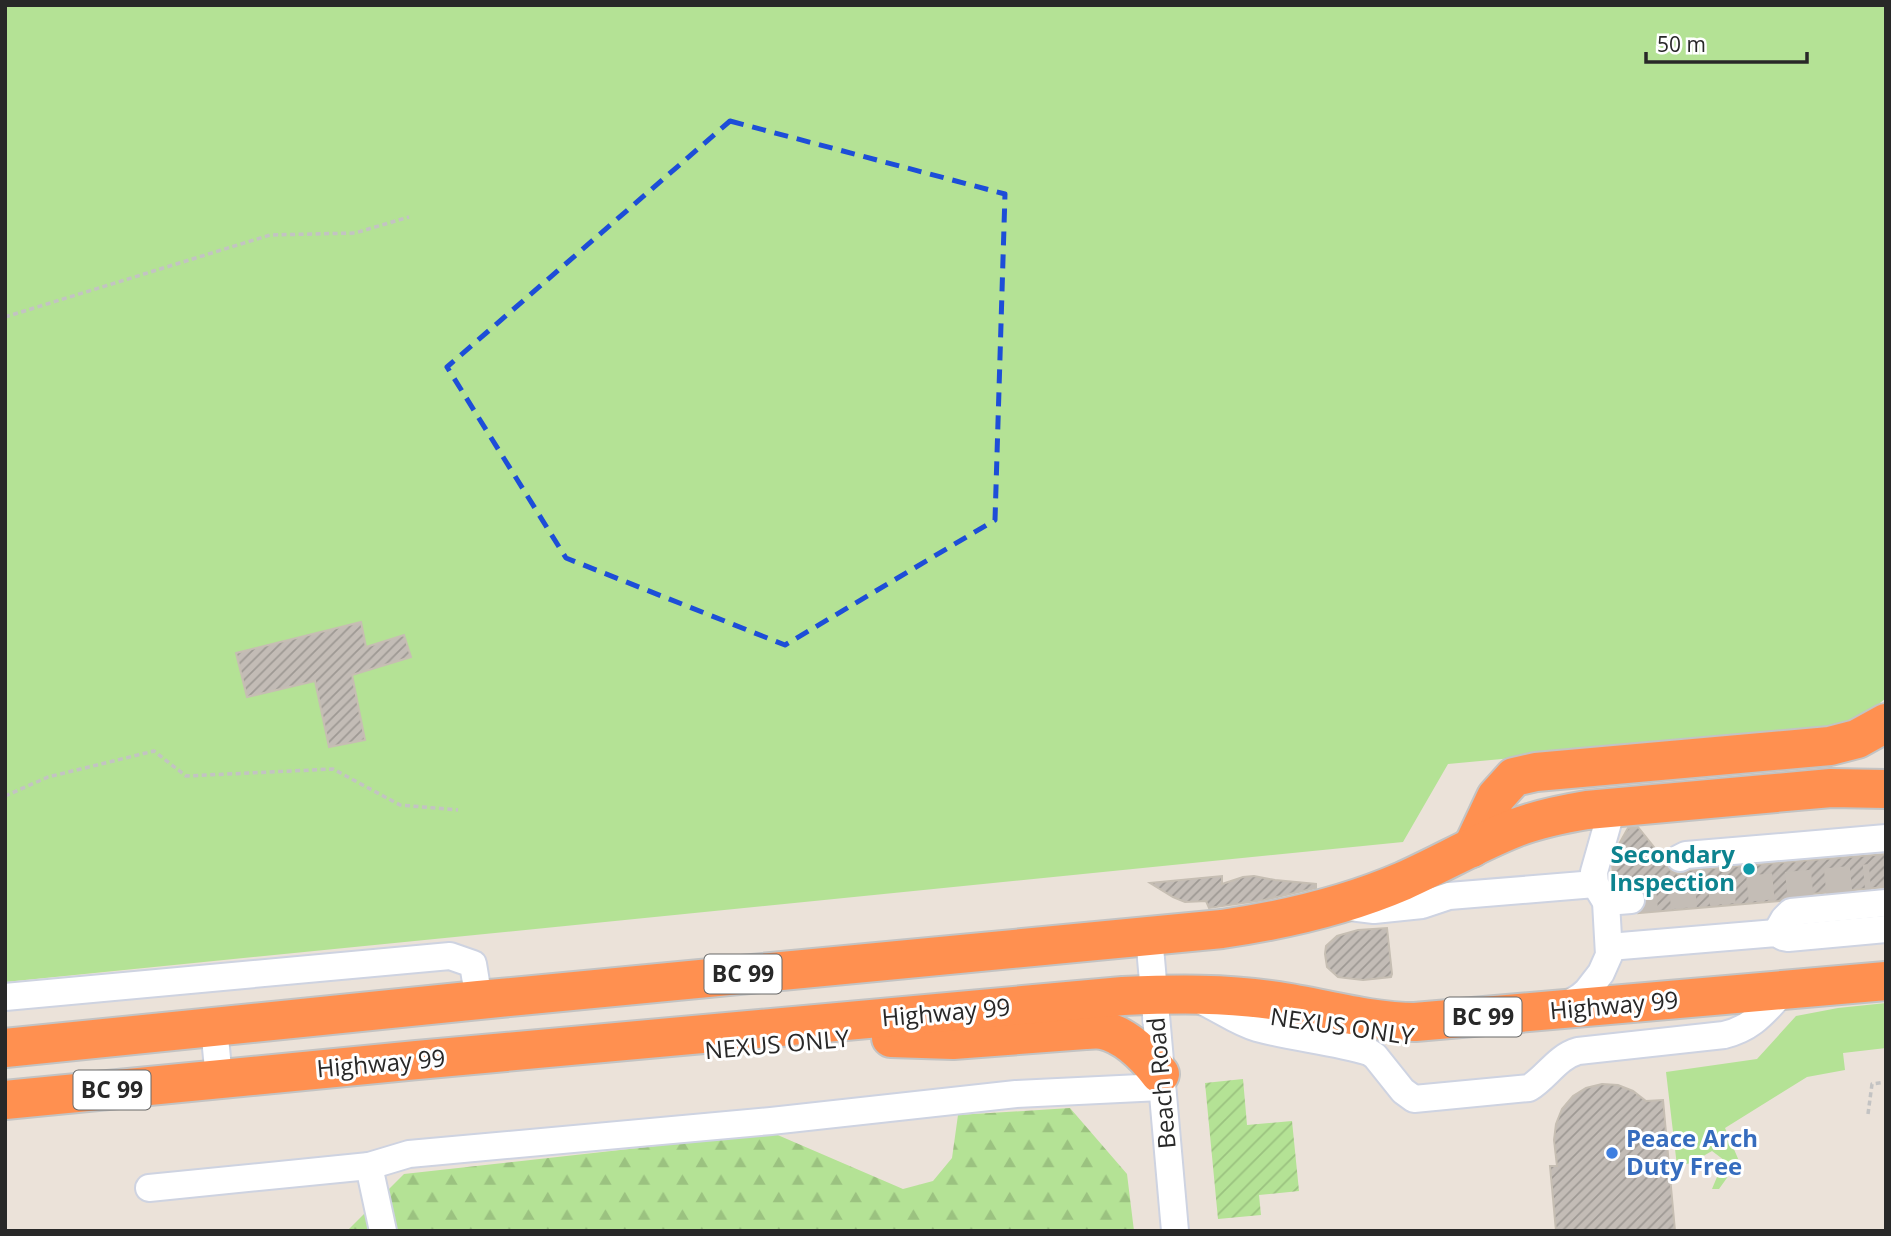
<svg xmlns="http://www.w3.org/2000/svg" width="1891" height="1236" viewBox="0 0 1891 1236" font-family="'Open Sans',sans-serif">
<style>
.grass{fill:#b4e295}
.forest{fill:url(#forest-firs)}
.garden{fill:url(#garden-furrows)}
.building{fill:url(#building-hatch);stroke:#c6beb3;stroke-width:2}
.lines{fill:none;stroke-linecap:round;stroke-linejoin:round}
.minor-tunnel{stroke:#c4bdb6;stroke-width:26;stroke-dasharray:26 13;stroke-linecap:butt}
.minor-casing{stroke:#ced3e1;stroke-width:30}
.highway-casing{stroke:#c3c3c3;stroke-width:42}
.path{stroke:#c3c3c3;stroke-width:3.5;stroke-dasharray:5 3.5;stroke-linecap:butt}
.minor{stroke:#fff;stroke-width:26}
.highway{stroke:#ff9050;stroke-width:38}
.marked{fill:none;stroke:#1d4ed8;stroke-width:5;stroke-dasharray:14 9;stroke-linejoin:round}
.culture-dot{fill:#0f9aa8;stroke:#fff;stroke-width:2.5}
.shop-dot{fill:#3f7fe0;stroke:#fff;stroke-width:2.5}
.labels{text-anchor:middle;stroke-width:6;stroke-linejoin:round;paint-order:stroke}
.shield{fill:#fff;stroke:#686868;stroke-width:2}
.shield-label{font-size:23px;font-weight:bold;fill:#282828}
.culture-label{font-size:24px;font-weight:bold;fill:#0d838f;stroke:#fff;text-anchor:end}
.street-label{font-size:24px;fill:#282828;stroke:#fff}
.shop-label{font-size:24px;font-weight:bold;fill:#366cbe;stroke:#fff;text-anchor:start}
</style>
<defs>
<pattern id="forest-firs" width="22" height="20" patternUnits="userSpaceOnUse" patternTransform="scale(1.75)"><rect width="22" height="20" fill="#b4e295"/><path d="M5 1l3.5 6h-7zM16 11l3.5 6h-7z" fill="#9bc280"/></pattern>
<pattern id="garden-furrows" width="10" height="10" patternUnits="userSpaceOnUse" patternTransform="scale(1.75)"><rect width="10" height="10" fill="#b4e295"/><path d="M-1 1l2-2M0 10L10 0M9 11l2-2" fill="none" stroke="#9bc280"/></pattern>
<pattern id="building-hatch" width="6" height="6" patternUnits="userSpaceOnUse" patternTransform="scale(1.75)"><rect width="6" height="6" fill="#c3bcb6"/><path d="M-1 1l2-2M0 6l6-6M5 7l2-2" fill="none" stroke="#9e9994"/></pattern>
</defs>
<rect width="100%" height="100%" fill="#ebe2d9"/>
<!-- grass -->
<g class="grass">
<polygon points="5,5 1886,5 1886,698 1851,727 1448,764 1403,842 5,982"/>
<polygon points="1886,1003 1886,1048 1843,1053 1845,1070 1807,1077 1725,1128 1739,1161 1719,1189 1712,1189 1724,1160 1712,1151 1691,1163 1677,1166 1666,1072 1757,1059 1796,1016 1838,1008"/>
</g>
<!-- forest -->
<polygon class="forest" points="1070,1108 1127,1174 1134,1231 347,1231 404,1174 773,1133 903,1189 933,1181 952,1158 958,1115"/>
<!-- garden -->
<polygon class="garden" points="1243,1079 1247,1125 1292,1121 1299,1191 1259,1195 1261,1215 1218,1219 1205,1083"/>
<!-- building -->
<g class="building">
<polygon points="361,622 366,647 404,635 411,657 352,675 365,740 329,747 315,681 247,697 236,653"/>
<polygon points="1638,827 1657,851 1658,864 1666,864 1671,871 1678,874 1690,870 1886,854 1886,887 1790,896 1780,901 1639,913 1645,906 1647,898 1644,892 1637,886 1622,885 1613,873 1612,865 1618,846 1628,828"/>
<polygon points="1222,876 1222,884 1243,877 1254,876 1275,880 1316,884 1316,888 1264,900 1209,908 1206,901 1185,902 1173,897 1150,883"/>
<polygon points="1387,928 1392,974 1391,977 1363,980 1346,978 1338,977 1327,967 1325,954 1326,946 1337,936 1358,930"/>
<polygon points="1602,1084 1618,1085 1633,1091 1646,1101 1663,1100 1675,1231 1556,1231 1550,1166 1557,1166 1554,1140 1556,1124 1562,1109 1573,1096 1586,1088"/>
</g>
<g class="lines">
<!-- minor-tunnel -->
<polyline class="minor-tunnel" points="1631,900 1870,877"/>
<!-- minor casing -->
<g class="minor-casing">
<g id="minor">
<polyline points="1680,858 1686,855 1886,838"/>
<polyline points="1606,902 1631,900"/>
<polyline points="1350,907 1374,910 1422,905 1449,896 1595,884"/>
<polyline points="1776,933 1784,919 1791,912 1886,903"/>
<polyline points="1149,936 1175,1231"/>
<polyline points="1609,947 1776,933 1783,937 1788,938 1886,929"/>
<polyline points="5,997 450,956 473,964 479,1000"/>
<path d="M1199,1000C1219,1008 1236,1022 1257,1028C1294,1038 1333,1041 1369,1052L1375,1056L1403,1091L1414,1099L1529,1088C1547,1077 1557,1057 1578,1051L1724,1035C1753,1028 1764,1012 1784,991"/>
<polyline points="1563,1007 1580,997 1587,991 1601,973 1609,955 1606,902 1595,884 1594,872 1609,819 1612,814 1623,807"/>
<polyline points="214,1027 219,1079"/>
<polyline points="369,1166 383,1231"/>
<polyline points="149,1188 369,1166 409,1154 771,1121 1016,1094 1161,1087"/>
</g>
</g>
<!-- highway casing -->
<g class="highway-casing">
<g id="highway">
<polyline points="1472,848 1496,797 1514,777 1536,772 1830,746 1857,739 1886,723"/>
<path d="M891,1038L953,1040L1085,1030C1090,1030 1096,1029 1102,1030C1126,1035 1146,1056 1160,1074"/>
<path d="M5,1048L479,1000L1222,929C1284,920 1345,906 1403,881C1441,864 1477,843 1515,828C1538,819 1563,814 1587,810L1831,788L1886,789"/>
<path d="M5,1100L417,1060L1123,996C1175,994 1227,993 1278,1001C1324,1008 1369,1022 1415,1022L1886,981"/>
</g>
</g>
<!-- path -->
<g class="path">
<polyline points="5,317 270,235 355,233 409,217"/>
<polyline points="5,796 48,777 154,751 186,776 333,769 400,805 458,810"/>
<polyline points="1868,1114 1872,1084 1886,1082"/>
</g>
<!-- minor -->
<use href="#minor" class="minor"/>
<!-- highway -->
<use href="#highway" class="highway"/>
</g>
<!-- marked area -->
<path class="marked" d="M730,121L1005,194L995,520L785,645L566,558L447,367Z"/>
<!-- markers -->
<circle class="culture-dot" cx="1749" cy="869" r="7"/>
<circle class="shop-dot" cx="1612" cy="1153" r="7"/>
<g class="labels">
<!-- shield labels -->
<g class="shield">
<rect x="704.5" y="954.5" width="77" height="39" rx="5"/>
<rect x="1444.5" y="997.5" width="77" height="39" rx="5"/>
<rect x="73.5" y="1070.5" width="77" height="39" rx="5"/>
</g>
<g class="shield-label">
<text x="743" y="982">BC 99</text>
<text x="1483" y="1025">BC 99</text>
<text x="112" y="1098">BC 99</text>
</g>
<!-- culture labels -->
<g class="culture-label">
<text x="1735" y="863">Secondary<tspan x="1735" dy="28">Inspection</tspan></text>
</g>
<!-- street labels -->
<g class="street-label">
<text transform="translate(1614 1006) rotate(-5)" y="8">Highway 99</text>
<text transform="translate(946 1013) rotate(-5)" y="8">Highway 99</text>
<text transform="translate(1342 1027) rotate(8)" y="8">NEXUS ONLY</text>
<text transform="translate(777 1045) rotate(-5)" y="8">NEXUS ONLY</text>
<text transform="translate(381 1064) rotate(-5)" y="8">Highway 99</text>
<text transform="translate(1162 1083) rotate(-95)" y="8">Beach Road</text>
</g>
<!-- shop labels -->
<g class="shop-label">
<text x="1626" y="1147">Peace Arch<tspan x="1626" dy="28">Duty Free</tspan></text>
</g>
</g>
<!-- border -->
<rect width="1891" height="1236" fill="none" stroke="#282828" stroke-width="14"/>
<!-- scale -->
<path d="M1646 52v10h161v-10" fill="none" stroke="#282828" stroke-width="3.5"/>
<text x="1657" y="52" font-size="21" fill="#282828" stroke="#ffffff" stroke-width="5" paint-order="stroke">50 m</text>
</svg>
